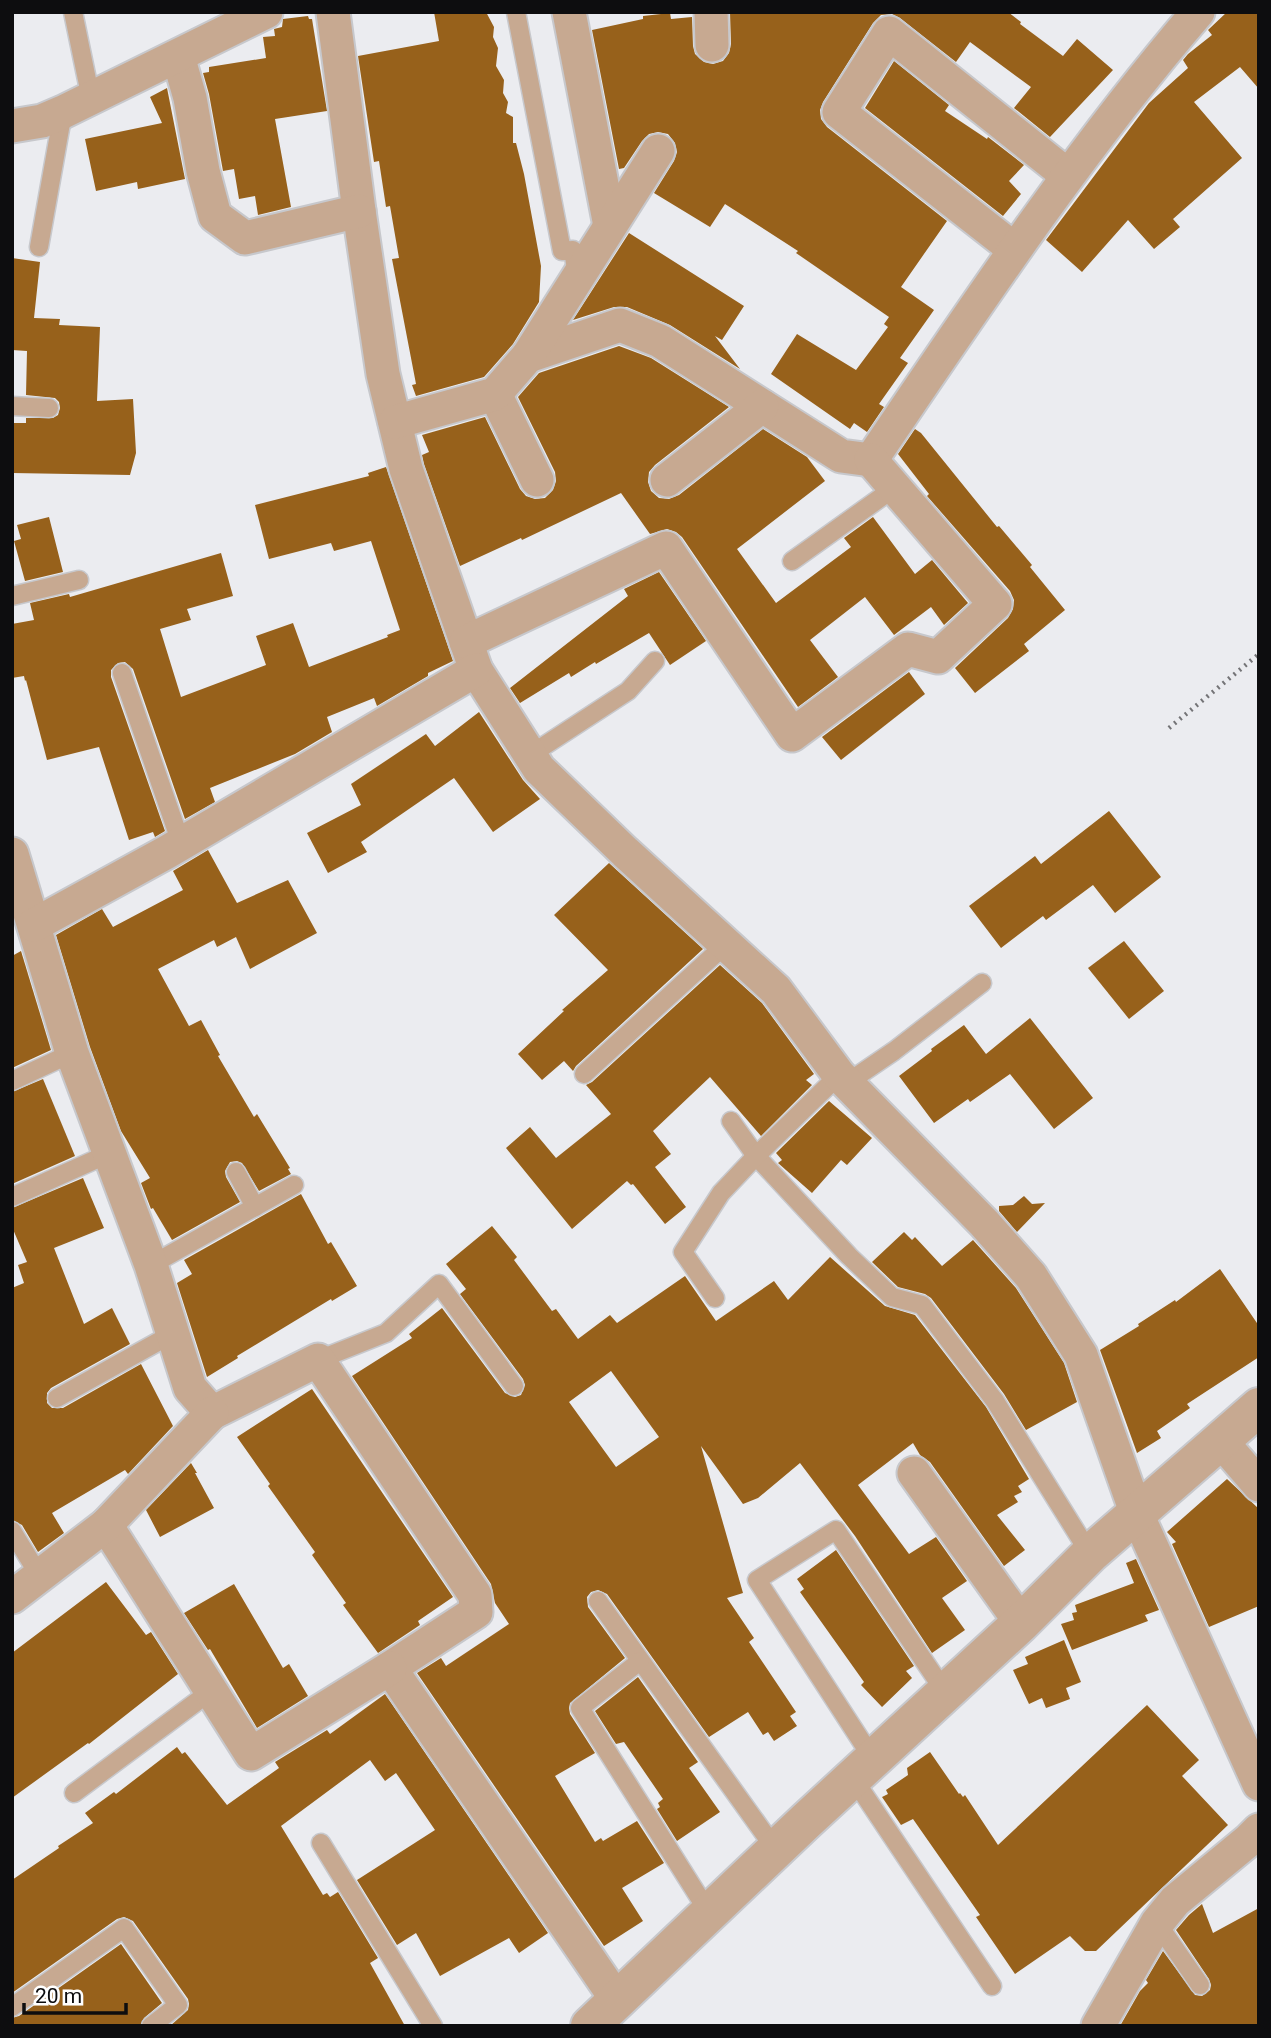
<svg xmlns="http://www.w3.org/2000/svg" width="1271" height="2038" viewBox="0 0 1271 2038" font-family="Roboto,sans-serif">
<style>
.building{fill:#97611b;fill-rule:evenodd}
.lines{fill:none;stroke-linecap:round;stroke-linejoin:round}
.service-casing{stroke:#c7c8cc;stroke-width:21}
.minor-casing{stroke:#c7c8cc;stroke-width:37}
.tertiary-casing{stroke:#c7c8cc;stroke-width:42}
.path{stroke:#747477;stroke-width:4.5;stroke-dasharray:2 5;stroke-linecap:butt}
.service{stroke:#c7a991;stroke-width:18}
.minor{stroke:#c7a991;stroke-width:33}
.tertiary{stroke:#c7a991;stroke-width:38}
</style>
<rect width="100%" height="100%" fill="#ebecf0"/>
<!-- building -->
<g class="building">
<polygon points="434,12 486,12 494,27 493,37 498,48 496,66 504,80 503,93 508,102 506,113 513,117 513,143 516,143 524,174 541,266 539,302 513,344 484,377 416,396 412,385 416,384 392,259 399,258 390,206 386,207 379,161 374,162 358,56 439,41"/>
<polygon points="730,12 1008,12 1021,22 1020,24 1063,56 1077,39 1113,70 1050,137 1014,108 1031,87 970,42 956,62 900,18 892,14 881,15 873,23 823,102 820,110 821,119 827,127 947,221 901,287 934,310 900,358 908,363 879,404 884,407 867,432 854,423 850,429 771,374 797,334 856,370 888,327 884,324 889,317 796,253 798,251 725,204 710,227 654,193 674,161 677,152 675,143 668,134 658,132 649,134 642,141 624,168 619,169 592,30 643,19 643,16 670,13 671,19 692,17 693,46 695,54 704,62 713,64 723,61 729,53 731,44"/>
<polygon points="1227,12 1259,12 1259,89 1240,67 1194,102 1242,158 1173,219 1180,227 1154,249 1128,220 1082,272 1046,240 1149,103 1188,68 1183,60 1188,54 1212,35 1208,30"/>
<polygon points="308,16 309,19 312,19 327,111 275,119 291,207 258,215 255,196 239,199 234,169 223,171 209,94 203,73 209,72 209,67 266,58 263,37 275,36 274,29 282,27 283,19"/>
<polygon points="894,61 949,105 945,111 987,139 988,137 1024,165 1009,181 1021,194 1003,216 865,108"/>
<polygon points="167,88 185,179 138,189 137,182 96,191 85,139 162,123 150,97"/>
<polygon points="629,233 744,306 722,340 715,336 740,369 670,325 627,307 614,307 573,320"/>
<polygon points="12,258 40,262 34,318 60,319 59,325 100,327 97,401 133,399 136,453 130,475 12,473 12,423 26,423 26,418 53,418 58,415 60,408 59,402 55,398 26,395 27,351 12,350"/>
<polygon points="619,346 651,358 729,407 655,465 649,472 648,482 651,491 659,498 669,499 679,495 763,429 807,457 825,481 737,549 776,603 851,547 844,538 873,517 915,574 932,560 968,603 944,625 931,607 894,635 865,597 810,640 838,677 798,707 682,537 676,532 667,529 650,534 621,493 522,540 521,538 460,566 424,464 422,455 429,452 422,435 485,417 520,489 526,496 535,499 545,498 553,490 556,481 555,472 518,397 539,373"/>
<polygon points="915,429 921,433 997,527 999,526 1032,565 1030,567 1065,610 1024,644 1029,651 975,693 955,668 1008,618 1013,609 1014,600 1010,591 927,496 929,494 898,454"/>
<polygon points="386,467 453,661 428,673 428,676 377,706 374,698 327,717 332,732 295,754 210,788 215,802 185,819 133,669 125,662 118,663 111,670 111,677 165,831 155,837 153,832 129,840 99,747 47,760 26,680 25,681 24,676 12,678 12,624 34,620 30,603 69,594 70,597 221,553 233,596 187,609 191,620 160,629 181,697 266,665 256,636 293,623 309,667 388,637 387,635 400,630 371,541 334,551 331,543 269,559 255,505 369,476 368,473"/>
<polygon points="49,517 63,572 25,581 14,541 21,539 17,525"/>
<polygon points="659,572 706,641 670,665 649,633 596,664 595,662 571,677 569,673 520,703 510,688 628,596 624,589"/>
<polygon points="909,672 925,694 841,760 822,737"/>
<polygon points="479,712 523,780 540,799 493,832 454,778 361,842 367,852 328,873 307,833 361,805 351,784 426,734 435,746"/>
<polygon points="1109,811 1161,877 1115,913 1093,885 1046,920 1043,916 1001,948 969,906 1035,856 1041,864"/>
<polygon points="208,850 237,903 288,880 317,933 250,969 236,937 217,947 214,940 158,969 189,1026 201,1020 220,1055 218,1056 254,1117 257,1114 290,1168 288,1169 291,1174 259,1191 242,1163 237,1161 230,1162 225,1171 226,1177 240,1202 172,1240 153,1208 151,1209 141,1183 150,1178 121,1131 90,1047 56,935 102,909 113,927 183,890 173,871"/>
<polygon points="609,863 703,949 576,1066 573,1071 564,1061 542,1080 518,1054 564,1011 562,1010 608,970 554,915"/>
<polygon points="1124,941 1164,991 1129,1019 1088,968"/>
<polygon points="21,951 51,1050 12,1068 12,956"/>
<polygon points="720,965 762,1003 814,1074 806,1080 812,1085 761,1136 710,1077 653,1131 671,1154 655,1167 686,1207 665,1224 633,1184 631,1185 627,1181 572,1229 506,1148 530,1127 556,1158 611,1114 586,1085 592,1082"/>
<polygon points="1030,1018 1093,1098 1054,1129 1010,1074 970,1102 968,1099 934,1123 899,1076 932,1051 931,1049 964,1025 986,1054"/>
<polygon points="43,1079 75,1156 12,1184 12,1092"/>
<polygon points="829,1101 872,1138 847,1165 841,1160 812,1193 778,1163 782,1160 776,1153"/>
<polygon points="83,1178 104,1228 54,1248 84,1324 112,1308 130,1344 51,1388 47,1393 47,1403 52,1408 63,1408 141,1364 173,1426 128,1474 125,1470 52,1513 64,1533 38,1552 22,1525 12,1520 12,1288 24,1283 18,1265 27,1262 12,1227 12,1208"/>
<polygon points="301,1194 328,1244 331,1242 357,1286 332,1301 331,1299 237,1356 238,1358 207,1377 177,1283 192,1274 184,1260"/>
<polygon points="1024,1196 1032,1204 1045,1203 1017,1232 999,1211 999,1206 1013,1205"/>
<path d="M492,1226L517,1257L514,1260L552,1311L556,1309L578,1339L610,1315L617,1323L685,1276L716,1321L774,1281L788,1300L830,1257L885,1306L915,1315L986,1407L1029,1479L1018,1486L1022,1492L1014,1496L1018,1502L997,1515L1025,1550L1004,1566L930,1462L920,1455L913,1443L858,1485L909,1554L936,1537L967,1581L942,1598L965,1630L932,1653L855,1536L800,1463L758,1498L743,1504L701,1446L743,1593L727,1598L754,1638L749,1642L796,1712L790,1716L797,1726L774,1741L768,1732L763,1735L748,1712L709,1737L607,1594L598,1590L591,1592L587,1597L588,1607L625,1658L570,1703L569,1708L570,1714L595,1753L555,1776L595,1842L601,1838L603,1841L637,1821L664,1863L622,1888L643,1921L604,1946L417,1673L441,1658L446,1666L509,1624L495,1603L491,1584L352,1376L412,1338L409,1334L442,1308L505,1393L515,1397L521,1395L525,1385L523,1379L460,1294L466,1289L446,1264ZM611,1371L659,1437L616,1467L569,1402Z"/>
<polygon points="904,1232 912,1240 915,1237 942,1266 973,1240 1016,1288 1064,1363 1077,1402 1026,1430 1004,1394 931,1298 925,1294 898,1287 872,1262"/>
<polygon points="1220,1269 1259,1326 1259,1357 1187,1404 1190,1408 1157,1431 1161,1438 1137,1453 1100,1350 1139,1326 1138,1324 1175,1300 1176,1302"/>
<polygon points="312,1389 453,1597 418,1621 420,1625 378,1653 343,1605 346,1603 312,1555 315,1552 268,1486 270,1484 237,1437"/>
<polygon points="191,1463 197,1473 195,1473 214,1508 160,1537 146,1510"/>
<polygon points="1227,1479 1259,1509 1259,1606 1209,1627 1172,1544 1176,1542 1167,1532"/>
<polygon points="836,1550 914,1666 906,1671 912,1678 882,1707 861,1685 864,1682 800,1592 804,1589 797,1579"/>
<polygon points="1136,1559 1159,1610 1145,1615 1148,1621 1072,1650 1061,1624 1074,1620 1072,1613 1077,1612 1075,1605 1134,1583 1126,1563"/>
<polygon points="106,1582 146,1635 151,1632 178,1674 89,1744 88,1743 12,1798 12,1653"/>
<polygon points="234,1584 283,1668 289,1664 308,1696 257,1728 210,1649 208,1650 184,1613"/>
<polygon points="1064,1640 1081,1682 1066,1688 1070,1699 1046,1708 1042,1698 1029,1704 1013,1670 1028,1664 1025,1657"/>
<polygon points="638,1677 698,1762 689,1768 720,1812 677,1841 657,1809 660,1807 658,1803 663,1799 624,1742 616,1744 595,1711"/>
<polygon points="385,1694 548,1933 519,1953 509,1938 440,1976 416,1933 397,1945 357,1880 435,1830 396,1773 385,1781 370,1760 281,1826 323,1895 327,1893 330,1897 338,1892 378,1958 370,1963 405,2026 170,2026 188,2010 189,2004 188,1999 133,1921 124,1917 117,1919 12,1993 12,1880 59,1848 58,1846 93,1823 85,1813 114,1792 116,1794 177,1747 182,1754 185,1752 227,1805 279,1768 275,1762 327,1730 330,1734"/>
<polygon points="1147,1705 1199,1760 1182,1776 1228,1825 1096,1951 1085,1951 1070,1936 1015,1974 976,1917 980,1915 913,1819 901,1825 882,1797 888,1794 886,1790 908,1775 907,1768 930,1752 959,1794 960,1793 963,1797 965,1795 998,1845"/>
<polygon points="1202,1904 1213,1933 1259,1908 1259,2026 1120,2026 1140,1991 1148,1983 1146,1980 1163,1951 1195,1995 1202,1996 1210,1990 1211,1985 1209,1979 1176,1930 1189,1915"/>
<polygon points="121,1944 162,2003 144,2018 140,2026 12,2026 12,2018 19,2016"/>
</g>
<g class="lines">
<!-- service casing -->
<g class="service-casing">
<g id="service">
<polyline points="73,12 91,99"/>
<polyline points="516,12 562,251 573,250 577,275"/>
<polyline points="39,247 63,112"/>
<polyline points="12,406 49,408"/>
<polyline points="792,561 894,488"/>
<polyline points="12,596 79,580"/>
<polyline points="122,673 181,843"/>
<polyline points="530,755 628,691 655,661"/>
<polyline points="584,1074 726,944"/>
<polyline points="12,1081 72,1053"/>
<polyline points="847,1083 894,1051 982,983"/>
<polyline points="731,1121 756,1156 849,1256 892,1297 922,1305 995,1401 1090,1554"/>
<polyline points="236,1172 255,1207"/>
<polyline points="12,1197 108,1154"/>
<polyline points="151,1265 294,1185"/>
<polyline points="715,1298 683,1252 721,1193 756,1156 839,1075"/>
<polyline points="318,1360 386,1333 439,1284 514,1386"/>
<polyline points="57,1398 172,1334"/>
<polyline points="12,1531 39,1575"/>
<polyline points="598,1601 776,1850"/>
<polyline points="640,1661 580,1708 709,1913"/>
<polyline points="873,1759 757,1580 836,1530 945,1692"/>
<polyline points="853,1778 992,1986"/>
<polyline points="74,1793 211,1691"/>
<polyline points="321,1843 433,2026"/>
<polyline points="1157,1923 1200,1985"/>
<polyline points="12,2007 124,1928 178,2005 151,2026"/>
</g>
</g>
<!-- minor casing -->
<g class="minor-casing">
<g id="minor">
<polyline points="333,12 359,211 383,374 406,469 476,670 539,769 625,852 776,990 839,1075 984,1223 1031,1276 1081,1355 1136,1512 1259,1784"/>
<polyline points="569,12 610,226"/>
<polyline points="711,12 712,45"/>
<polyline points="178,56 190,98 203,171 215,216 245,238 359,211"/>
<polyline points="12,126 42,121 63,112 266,12"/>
<polyline points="1014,249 839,112 889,33 1067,175"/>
<path d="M528,356L620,325L660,341L841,456L871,460C975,307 1077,153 1198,12"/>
<polyline points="495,394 537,480"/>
<polyline points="395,422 495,394 528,356 658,151"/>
<polyline points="667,480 762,406"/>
<polyline points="466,642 666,548 792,735 908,649 938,657 995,604 871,460"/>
<polyline points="12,854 72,1053 151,1265 190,1388 212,1413 318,1360 475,1595 476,1612 390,1668 617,2000"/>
<polyline points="34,925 167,852 476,670"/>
<polyline points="1221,1441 1259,1485"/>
<polyline points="914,1473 1021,1623"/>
<polyline points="106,1525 251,1754 390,1668"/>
<polyline points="12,1597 106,1525 212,1413"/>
<polyline points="1098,2026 1157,1923 1175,1901 1249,1840 1259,1830"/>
</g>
</g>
<!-- tertiary casing -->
<g class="tertiary-casing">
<polyline id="tertiary" points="590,2026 806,1821 1021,1623 1090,1554 1259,1407"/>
</g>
<!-- path -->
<polyline class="path" points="1169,728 1259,654"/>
<!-- service -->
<use href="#service" class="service"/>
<!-- minor -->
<use href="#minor" class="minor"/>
<!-- tertiary -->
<use href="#tertiary" class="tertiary"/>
</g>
<!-- border -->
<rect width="1271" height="2038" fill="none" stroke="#0d0d0f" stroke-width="28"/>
<!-- scale -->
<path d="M24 2003v10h102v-10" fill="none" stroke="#0d0d0f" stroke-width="3.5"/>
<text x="35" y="2003" font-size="21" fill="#0d0d0f" stroke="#ffffff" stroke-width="5" paint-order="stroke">20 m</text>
</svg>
